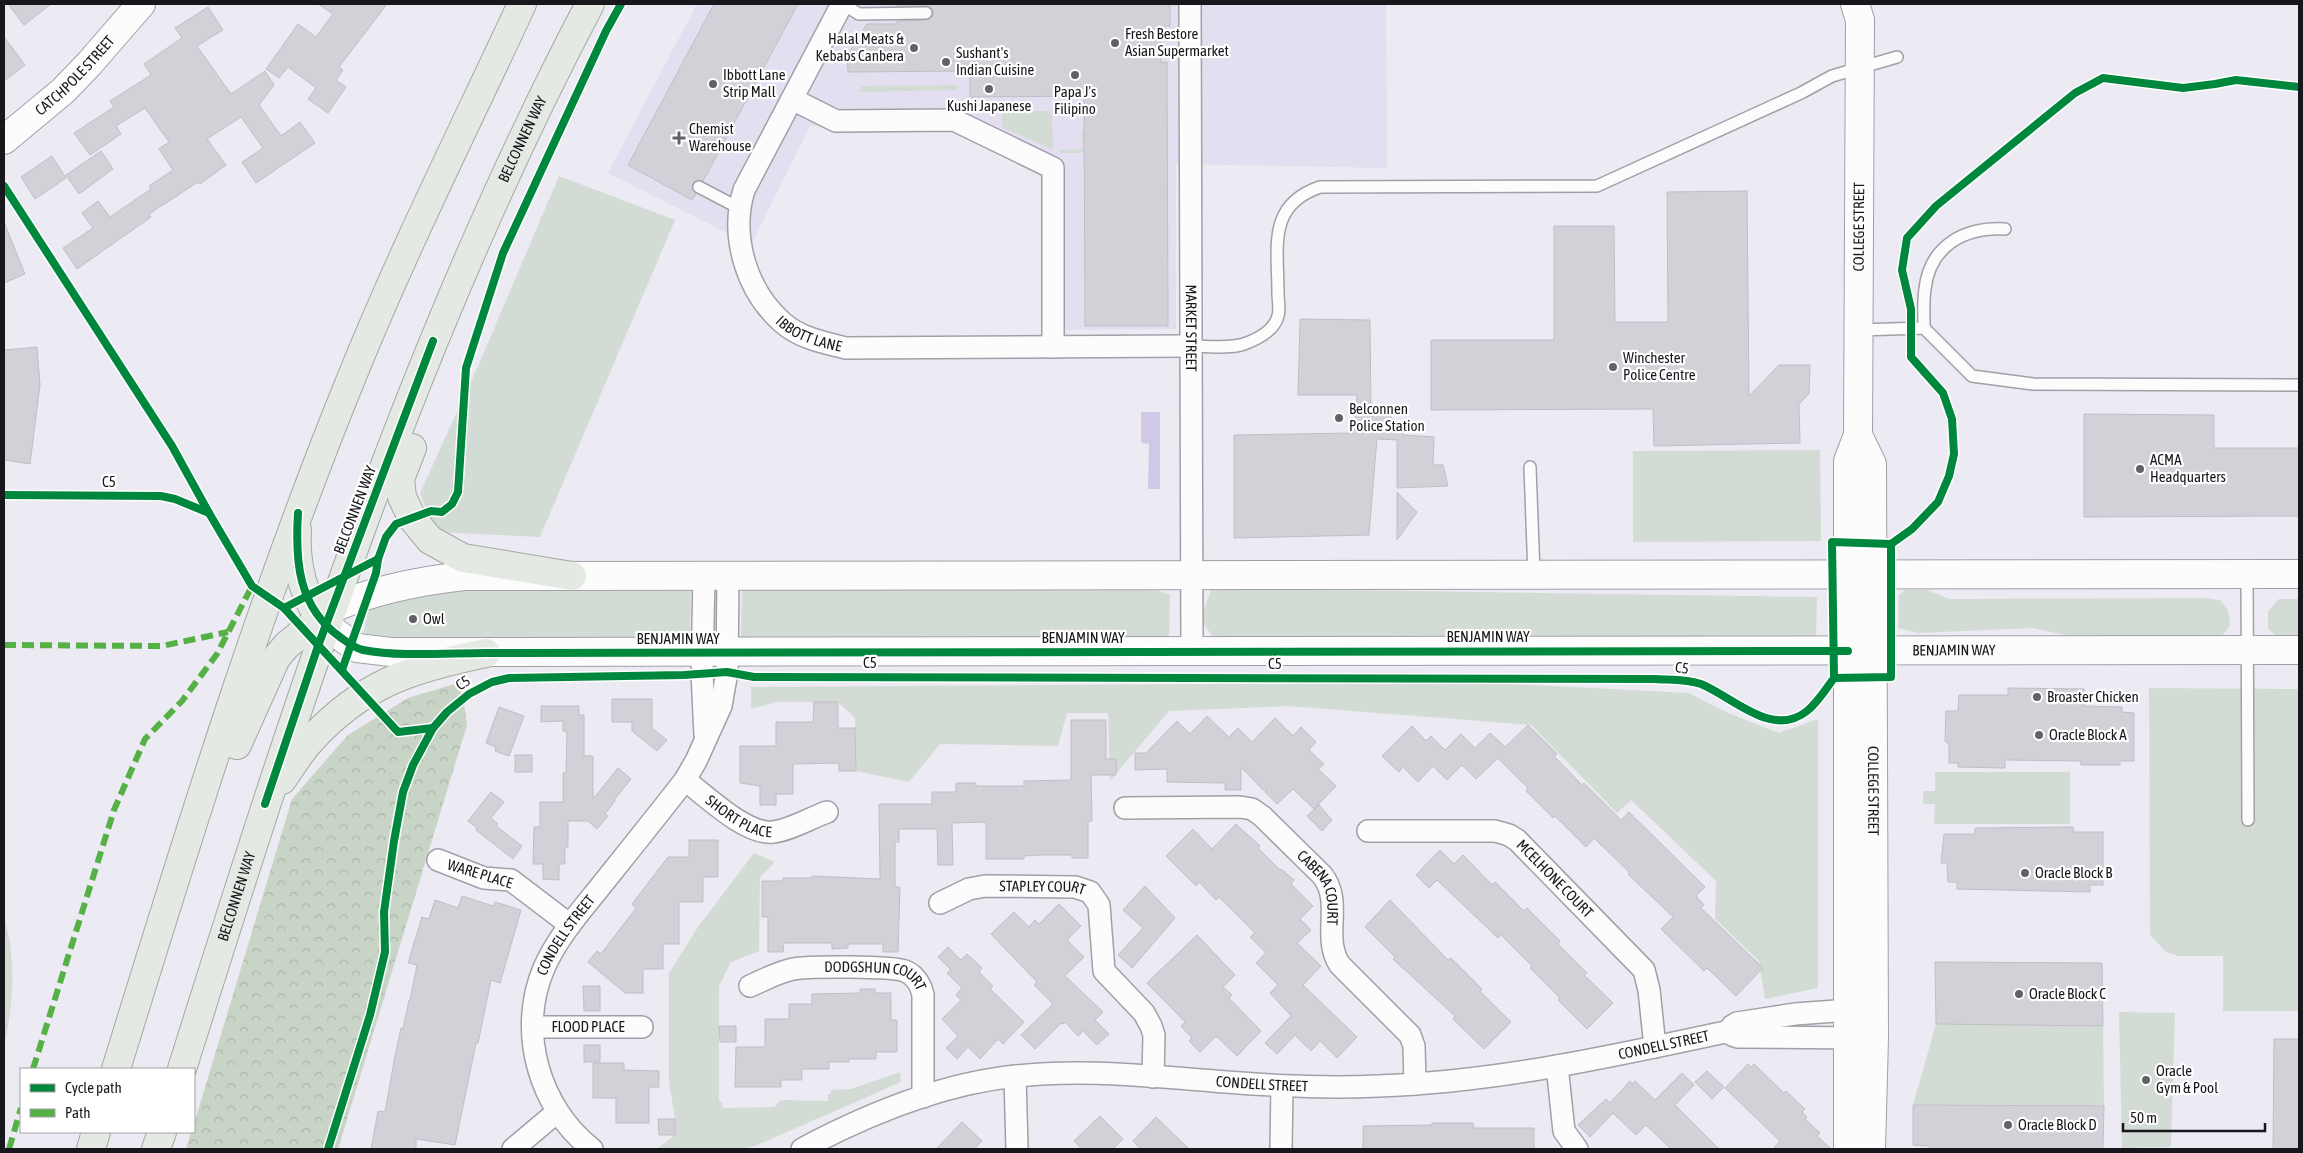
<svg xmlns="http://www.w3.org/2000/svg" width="2303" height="1153" viewBox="0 0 2303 1153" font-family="'Asap Condensed',sans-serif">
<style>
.built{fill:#e3dff0}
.green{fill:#d3dcd4}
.forest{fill:url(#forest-crowns)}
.water{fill:#d1c8e6}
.building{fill:#d3d1d8;stroke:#c0bec5}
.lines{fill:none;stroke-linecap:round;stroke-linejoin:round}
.lane-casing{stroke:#a2a0a7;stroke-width:14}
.street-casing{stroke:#a2a0a7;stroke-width:24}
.secondary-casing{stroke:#a2a0a7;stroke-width:30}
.primary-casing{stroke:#a1aaa0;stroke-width:30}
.lane{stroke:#fcfcfd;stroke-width:11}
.street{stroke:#fcfcfd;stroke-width:21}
.secondary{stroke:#fcfcfd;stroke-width:28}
.primary{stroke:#e4eae3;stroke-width:28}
.quiet{stroke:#55b145;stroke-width:6;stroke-dasharray:12 6;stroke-linecap:butt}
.cycleway-casing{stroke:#fff;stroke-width:11}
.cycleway{stroke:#00873e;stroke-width:8}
.poi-dot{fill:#626167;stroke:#fff;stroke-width:2}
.labels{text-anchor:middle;stroke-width:4.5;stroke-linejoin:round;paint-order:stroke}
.poi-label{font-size:15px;fill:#18171c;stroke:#fff;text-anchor:start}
.street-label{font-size:15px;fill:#18171c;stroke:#fff}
</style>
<defs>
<pattern id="forest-crowns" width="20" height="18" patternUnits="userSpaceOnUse" patternTransform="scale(1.25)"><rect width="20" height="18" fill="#c8d5c6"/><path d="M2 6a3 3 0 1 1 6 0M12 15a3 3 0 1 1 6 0" fill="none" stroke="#abb6aa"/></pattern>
</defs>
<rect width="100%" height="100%" fill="#eceaf3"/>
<!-- built -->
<polygon class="built" points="697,4 1386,4 1387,168 1176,164 1176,329 1059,330 1058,185 945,128 810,126 751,245 608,173"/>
<!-- green -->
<g class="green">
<polygon points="957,85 957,90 859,92 862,86"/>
<polygon points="1002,111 1052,111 1053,150 1002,127"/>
<polygon points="1082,131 1084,131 1084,153 1059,153 1059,150 1082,149"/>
<polygon points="559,176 675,220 540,537 435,532 420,493 479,364"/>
<polygon points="1820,450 1821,541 1633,542 1633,451"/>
<polygon points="489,584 691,588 690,639 369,639 363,634 369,606 415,594"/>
<polygon points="742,587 1149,587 1170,595 1169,635 1154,640 741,639"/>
<polygon points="1212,588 1817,597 1816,638 1217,642 1200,619"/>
<path d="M1906,590H1927L1949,599L2205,598L2220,600C2234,616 2234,630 2214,640L2070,636L2032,628L1919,633L1898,628L1899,595Z"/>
<polygon points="2279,599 2299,599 2299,638 2279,638 2268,629 2268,611"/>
<polygon points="1478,682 1689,693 1728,713 1779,733 1818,719 1818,988 1765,999 1759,961 1715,919 1716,881 1631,800 1617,813 1531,725 1287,706 1169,711 1110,781 1108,713 1067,713 1058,746 940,744 909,782 856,771 855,718 838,702 776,702 751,709 751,687"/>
<polygon points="2149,688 2299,689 2299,1011 2223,1011 2223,956 2179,956 2166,952 2150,935"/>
<polygon points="1935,772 2070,772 2070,824 1934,824 1935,804 1923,804 1923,791 1935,791"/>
<polygon points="754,853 775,862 760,877 759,951 731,962 719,986 719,1101 722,1102 723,1108 774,1107 781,1100 828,1101 828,1094 831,1094 831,1090 851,1089 900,1072 901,1082 755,1146 743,1149 657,1149 675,1135 675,1119 669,1082 669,973 698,927"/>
<path d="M4,916C16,959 14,1003 4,1046Z"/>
<polygon points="2119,1012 2175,1013 2171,1147 2122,1148"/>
<polygon points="1936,1024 2103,1026 2104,1106 1913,1105"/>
</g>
<!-- forest -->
<polygon class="forest" points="461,682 467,725 338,1149 186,1149 191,1132 194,1132 194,1124 292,799 348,735 408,698"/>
<!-- water -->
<polygon class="water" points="1141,412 1160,412 1160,489 1148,489 1149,444 1141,443"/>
<!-- building -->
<g class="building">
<polygon points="8,4 51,4 24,25"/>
<polygon points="318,4 387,4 339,67 343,70 336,80 346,87 328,113 308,99 316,88 288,67 279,78 266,69 298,24 316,37 333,14"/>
<polygon points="714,4 798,4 703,181 698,180 693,183 692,188 696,194 692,200 628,165"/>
<polygon points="897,4 1170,4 1170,26 1161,26 1161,63 1167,62 1168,326 1085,326 1084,96 970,97 970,71 848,72 847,56 867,24 897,24 897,21 926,20 933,16 933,10 929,6 897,6"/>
<polygon points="208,7 223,30 197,46 231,94 265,71 274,85 259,105 281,136 300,122 315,143 256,183 242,162 263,148 241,117 207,139 226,165 200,184 198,182 149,214 151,217 77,269 63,248 93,228 82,213 98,201 110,217 151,189 149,186 173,170 159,149 169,142 145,108 116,126 121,134 90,155 74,133 114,107 110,101 151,75 144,64 182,38 175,28"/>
<polygon points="4,37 25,65 4,81"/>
<polygon points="101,151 113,169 79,194 66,175"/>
<polygon points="52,156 66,178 35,199 21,177"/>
<polygon points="1747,191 1749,396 1779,365 1810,365 1809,394 1799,404 1800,443 1654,446 1653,409 1431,410 1431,340 1554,340 1554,226 1614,226 1615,322 1668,322 1667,192"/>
<polygon points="4,222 25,274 4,283"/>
<polygon points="1300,319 1370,320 1371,416 1388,413 1404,435 1434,437 1433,465 1443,465 1448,486 1397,488 1397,440 1377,439 1369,535 1234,538 1234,435 1354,433 1357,395 1298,395"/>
<polygon points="37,347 40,385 30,464 4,460 4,350"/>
<polygon points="2084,414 2214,415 2214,448 2299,448 2299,516 2084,517"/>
<polygon points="1397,492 1417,512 1397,540"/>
<polygon points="2008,688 2084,689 2084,706 2122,707 2122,712 2134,713 2134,761 2120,761 2120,765 2081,765 2081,761 2005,760 2005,768 1958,767 1958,763 1949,763 1949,744 1945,741 1946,711 1958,711 1959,695 2008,695"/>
<polygon points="612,699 652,699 652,728 667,740 657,751 632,731 632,722 612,722"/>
<polygon points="814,702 838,702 838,728 855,728 856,771 839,771 839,763 793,764 793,794 776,794 776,805 760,805 760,786 740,783 740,746 776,746 776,722 813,722"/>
<polygon points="541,706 579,706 579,715 584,715 584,756 593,756 593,799 618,768 631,779 614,800 615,801 605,814 608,816 597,829 588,821 568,821 568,847 565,847 565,864 559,864 559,880 543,879 543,864 533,864 534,827 540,827 540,802 563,802 563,773 566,773 567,731 563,731 563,721 541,722"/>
<polygon points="499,707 524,716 509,756 495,751 496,747 486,743"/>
<polygon points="1207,716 1229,737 1238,728 1252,742 1275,718 1293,736 1301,727 1316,742 1309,750 1324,764 1318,769 1336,786 1314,809 1293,789 1277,804 1265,792 1267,790 1263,790 1241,767 1241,790 1225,790 1225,783 1167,782 1167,769 1135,770 1135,753 1146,753 1177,721 1190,734"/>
<polygon points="1071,720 1106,720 1106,759 1116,759 1116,775 1091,775 1092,821 1088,821 1088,858 1072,858 1072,855 1040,855 1024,856 1024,859 986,859 986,822 952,823 953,865 938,865 937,829 899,829 899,842 895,842 895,887 900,887 898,952 883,952 883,944 848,944 848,948 832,949 832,943 784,943 783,952 768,952 768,917 762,917 762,881 783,881 783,878 812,878 812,876 880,879 879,804 932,804 932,792 956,792 956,783 976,783 976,786 1024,786 1024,781 1071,780"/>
<polygon points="1528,725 1557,754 1554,756 1582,785 1584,783 1621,820 1629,812 1705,887 1696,896 1704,905 1701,908 1763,968 1736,996 1707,968 1704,971 1661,929 1673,917 1628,874 1630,873 1594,838 1586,847 1555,816 1553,818 1526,791 1528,788 1498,758 1476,779 1462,765 1447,780 1433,766 1418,782 1403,767 1399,772 1382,756 1412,726 1426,741 1431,736 1445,750 1461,734 1475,748 1490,733 1505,747"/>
<rect x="515" y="755" width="17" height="17"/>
<polygon points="491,792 504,802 491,818 498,824 496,826 522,846 513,859 476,830 477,828 468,821"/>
<polygon points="1319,805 1332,820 1322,831 1307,816"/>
<polygon points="1236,824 1260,846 1258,848 1280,870 1281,869 1294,880 1291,884 1313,906 1300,919 1311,930 1297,943 1321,966 1303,985 1357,1037 1337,1058 1320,1041 1311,1051 1295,1035 1277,1054 1265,1043 1291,1016 1270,993 1278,985 1256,963 1266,953 1250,937 1255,933 1219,897 1216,900 1199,882 1196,886 1166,856 1193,829 1212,849"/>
<polygon points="2073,827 2073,832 2103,832 2103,885 2090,885 2090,892 1957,889 1957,882 1948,882 1947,863 1941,863 1944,834 1975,834 1975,828"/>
<polygon points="689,840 718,840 718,877 703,877 703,902 679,902 679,944 663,944 663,969 643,969 643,993 625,993 588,962 597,951 601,954 636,908 632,904 668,857 689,857"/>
<polygon points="1440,850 1454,864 1463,855 1492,885 1495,882 1524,911 1527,908 1560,941 1558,944 1587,973 1584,975 1613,1003 1587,1029 1558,1000 1560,998 1530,968 1532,966 1501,935 1498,938 1437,880 1429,888 1416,875"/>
<polygon points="1145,886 1175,918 1132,968 1118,955 1143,928 1123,910"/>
<polygon points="462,896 493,906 495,902 521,910 500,983 491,980 478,1043 476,1043 455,1145 416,1139 416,1149 371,1149 378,1111 385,1112 395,1056 401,1028 403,1029 409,1000 410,1000 417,965 408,963 422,917 429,919 435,900 458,908"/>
<polygon points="1390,900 1448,960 1451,958 1482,989 1480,991 1511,1022 1484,1049 1453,1019 1455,1016 1393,959 1395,957 1365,927"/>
<polygon points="1059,904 1081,926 1067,940 1084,957 1065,976 1103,1012 1095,1020 1109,1034 1097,1045 1083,1031 1078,1036 1065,1022 1063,1024 1061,1023 1035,1049 1021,1035 1053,1004 1034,985 1037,982 991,934 1014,912 1029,927 1035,920 1039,924"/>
<polygon points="1197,935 1235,975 1223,987 1232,995 1229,998 1261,1031 1237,1056 1216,1036 1200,1052 1189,1041 1192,1038 1181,1026 1185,1022 1147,983"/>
<polygon points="948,947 961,960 967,954 982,968 979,972 993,986 990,989 1024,1022 1003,1044 998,1039 980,1059 968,1047 957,1059 946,1048 958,1036 942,1019 961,1000 956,995 962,988 947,973 951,970 938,957"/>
<polygon points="1935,962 2102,963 2103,1026 1936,1024"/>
<polygon points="583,986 600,986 600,1011 584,1011"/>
<polygon points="860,989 875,989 875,993 891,993 891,1020 897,1020 897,1052 876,1052 876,1059 849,1059 849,1062 829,1062 829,1069 802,1069 802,1080 781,1080 781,1087 735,1087 736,1047 765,1047 765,1019 789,1019 789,1004 812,1004 812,994 860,993"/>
<polygon points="719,1026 736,1026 736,1042 720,1042"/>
<polygon points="2274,1039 2299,1039 2299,1149 2273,1149"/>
<rect x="584" y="1045" width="16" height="17"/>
<polygon points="593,1063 624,1063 624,1070 659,1071 659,1087 649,1087 649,1123 616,1123 616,1098 593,1098"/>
<polygon points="1748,1064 1751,1067 1754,1064 1784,1093 1786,1091 1805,1109 1802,1112 1807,1117 1805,1119 1820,1133 1817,1136 1831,1149 1773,1149 1780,1141 1725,1088"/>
<polygon points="1707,1071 1724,1087 1712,1099 1695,1082"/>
<polygon points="1682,1073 1694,1085 1675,1105 1719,1149 1671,1149 1646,1125 1636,1135 1613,1113 1590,1137 1578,1125 1606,1099 1610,1103 1630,1081 1632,1084 1635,1081 1655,1100"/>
<polygon points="1913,1105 2104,1106 2103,1149 1929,1149 1929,1146 1913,1145"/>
<polygon points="1100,1116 1123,1139 1113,1149 1082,1149 1074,1141"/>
<polygon points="1156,1117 1189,1149 1141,1149 1133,1141"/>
<polygon points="658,1119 675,1119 675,1135 659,1135"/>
<polygon points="962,1122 982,1141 974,1149 936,1149"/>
<polygon points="1432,1123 1473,1123 1473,1128 1534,1128 1534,1149 1363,1149 1363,1126 1432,1125"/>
</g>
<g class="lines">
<!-- lane casing -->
<g class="lane-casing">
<g id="lane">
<polyline points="843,4 859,14 926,13"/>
<polyline points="699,187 739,208"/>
<path d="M1924,328C1924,315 1923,302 1925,289C1930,245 1965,227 2005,229"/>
<polyline points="1859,330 1924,328 1972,376 2033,384 2299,385"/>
<path d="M1191,346C1207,346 1229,349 1244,344C1258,339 1274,331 1278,316C1280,309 1278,300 1278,293C1278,247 1267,205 1320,187L1597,186L1801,93L1832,76L1897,57"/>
<polyline points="1530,467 1534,575"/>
<polyline points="2247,574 2248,820"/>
</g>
</g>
<!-- street casing -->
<g class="street-casing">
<g id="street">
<path id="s1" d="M842,4L744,190C730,236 746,291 783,323C800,338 825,343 846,348L1191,346"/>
<path id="s2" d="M1190,4L1192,652"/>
<polyline points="792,99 836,121 954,120 1053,168 1053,347"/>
<polyline points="704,576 702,673 705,735"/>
<path id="s3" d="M685,780C706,796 746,835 773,832C791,830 810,818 827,812"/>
<path id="s4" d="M1125,808L1240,807L1252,809L1262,816L1322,875C1344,902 1321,937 1340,965L1410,1035L1414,1046L1415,1084"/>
<path id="s5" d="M1368,831H1495L1509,835L1517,840L1644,970L1649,990L1655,1047"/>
<polyline points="438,860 484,878 511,880 570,925"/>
<path id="s6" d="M940,903L969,889L985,886L1075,887L1090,892L1099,905L1104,971L1144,1013L1151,1026L1154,1035L1153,1077"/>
<path id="s7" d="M750,986C764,980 778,972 793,969C808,966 893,966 905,971C915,975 921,985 923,995V1097"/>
<path id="s8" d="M534,1027H642"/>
<polyline points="1730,1031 1732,1035 1738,1037 1863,1038"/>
<polyline points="1557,1066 1564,1131 1577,1149"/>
<polyline points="1015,1076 1017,1149"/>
<polyline points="513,1149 557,1112"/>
<path id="s9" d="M592,1149C539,1108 517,1031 544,968C557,938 580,912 600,887C628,852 657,816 685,780L696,761L721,706L727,672L728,576"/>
<path id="s10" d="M802,1149C866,1115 943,1083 1017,1076C1071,1070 1124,1074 1178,1078C1245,1084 1311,1089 1378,1086C1497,1082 1614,1056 1730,1031L1732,1026L1737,1023L1795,1014L1863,1009"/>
<polyline points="1281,1149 1282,1086"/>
</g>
</g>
<!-- secondary casing -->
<g class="secondary-casing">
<g id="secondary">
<path id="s11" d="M4,140L63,91L89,64L141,4"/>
<path id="s12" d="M1858,435L1872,464L1874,1038L1871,1149"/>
<path d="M333,608C374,590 418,581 464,576L2299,574"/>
<path id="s13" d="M326,626L357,648L391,652L2299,650"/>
<path id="s14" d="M1848,1149V461L1858,435L1860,20L1855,4"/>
</g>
</g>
<!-- primary casing -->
<g class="primary-casing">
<g id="primary">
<polyline points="412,448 400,479 402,497 412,518 430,540 463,558 572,576"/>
<path d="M297,530C295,564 303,600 326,626"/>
<polyline points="237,745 276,658 287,645 333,608"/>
<path d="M282,780C291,767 300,752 311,740C363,683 413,668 486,653"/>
<path d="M116,1069C188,836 260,601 353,374C404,248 465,127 522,4"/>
<path id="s15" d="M182,1069C296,706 412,341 590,4"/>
<polyline points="91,1149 96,1132"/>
<polyline points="156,1149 162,1132"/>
</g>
</g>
<!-- lane -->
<use href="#lane" class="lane"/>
<!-- street -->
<use href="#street" class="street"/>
<!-- secondary -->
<use href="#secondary" class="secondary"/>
<!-- primary -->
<use href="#primary" class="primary"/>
<!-- quiet -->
<g class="quiet">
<polyline points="4,645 162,646 228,632"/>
<polyline points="33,1069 114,810 145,739 182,701 217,654 252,586"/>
<polyline points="9,1149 21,1108"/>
</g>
<!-- cycleway casing -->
<g class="cycleway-casing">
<g id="cycleway">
<polyline points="4,186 172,446 209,513"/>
<polyline points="4,495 161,496 175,499 209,513 252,586 284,608 398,732 433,728"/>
<path d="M298,513C295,561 298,607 340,637C347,642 354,648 363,650C398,657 449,653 486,653L1848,651"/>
<polyline points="284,608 378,559"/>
<polyline points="342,670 376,573 378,559 386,537 396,524 431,511 442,512 452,504 458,492 466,368 503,253 606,31 621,4"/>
<polyline points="1834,678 1832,542 1891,544 1912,529 1938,502 1949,476 1954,454 1952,419 1943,393 1911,357 1911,309 1902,270 1907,238 1936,206 2075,93 2103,78 2183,88 2215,84 2236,80 2299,87"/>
<polyline points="1834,678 1891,677 1891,544"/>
<polyline points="265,804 318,646 433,341"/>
<path d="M328,1149L370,1015L385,952L384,912L394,841L403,792L413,765L433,728L447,712L469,694L492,682L509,678L684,675L727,672L754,677L1655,679C1670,680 1687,679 1701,684C1733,697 1772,739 1807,711C1818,702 1826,689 1834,678"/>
</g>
</g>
<!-- cycleway -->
<use href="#cycleway" class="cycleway"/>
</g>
<!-- markers -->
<g class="poi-dot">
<circle cx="1115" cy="43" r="5"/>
<circle cx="914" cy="48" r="5"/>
<circle cx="946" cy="62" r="5"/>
<circle cx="1075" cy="75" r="5"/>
<circle cx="713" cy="84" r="5"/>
<circle cx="989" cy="89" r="5"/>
<path d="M676.5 130.5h5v5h5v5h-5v5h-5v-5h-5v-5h5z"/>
<circle cx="1613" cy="367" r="5"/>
<circle cx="1339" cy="418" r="5"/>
<circle cx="2140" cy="469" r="5"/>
<circle cx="413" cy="619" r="5"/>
<circle cx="2037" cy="697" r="5"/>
<circle cx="2039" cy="735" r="5"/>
<circle cx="2025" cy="873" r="5"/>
<circle cx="2019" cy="994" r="5"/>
<circle cx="2146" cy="1080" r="5"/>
<circle cx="2008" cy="1125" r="5"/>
</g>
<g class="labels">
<!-- poi labels -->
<g class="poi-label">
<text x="1125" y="39">Fresh Bestore<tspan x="1125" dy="17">Asian Supermarket</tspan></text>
<text x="904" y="44" text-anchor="end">Halal Meats &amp;<tspan x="904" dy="17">Kebabs Canbera</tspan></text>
<text x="956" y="58">Sushant's<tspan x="956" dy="17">Indian Cuisine</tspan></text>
<text x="723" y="80">Ibbott Lane<tspan x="723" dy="17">Strip Mall</tspan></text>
<text x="1075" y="97" text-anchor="middle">Papa J's<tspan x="1075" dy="17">Filipino</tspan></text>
<text x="989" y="111" text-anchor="middle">Kushi Japanese</text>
<text x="689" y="134">Chemist<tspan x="689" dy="17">Warehouse</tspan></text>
<text x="1623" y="363">Winchester<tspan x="1623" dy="17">Police Centre</tspan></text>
<text x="1349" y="414">Belconnen<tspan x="1349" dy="17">Police Station</tspan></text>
<text x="2150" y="465">ACMA<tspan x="2150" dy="17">Headquarters</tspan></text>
<text x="423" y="624">Owl</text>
<text x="2047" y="702">Broaster Chicken</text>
<text x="2049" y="740">Oracle Block A</text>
<text x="2035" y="878">Oracle Block B</text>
<text x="2029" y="999">Oracle Block C</text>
<text x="2156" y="1076">Oracle<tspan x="2156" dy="17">Gym &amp; Pool</tspan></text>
<text x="2018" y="1130">Oracle Block D</text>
</g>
<!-- street labels -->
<g class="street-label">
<text dy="5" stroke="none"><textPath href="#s11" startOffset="96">CATCHPOLE STREET</textPath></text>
<text dy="5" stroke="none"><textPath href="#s15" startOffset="991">BELCONNEN WAY</textPath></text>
<text dy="5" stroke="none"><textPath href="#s14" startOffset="924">COLLEGE STREET</textPath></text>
<text dy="5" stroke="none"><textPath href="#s2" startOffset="324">MARKET STREET</textPath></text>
<text dy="5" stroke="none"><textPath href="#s1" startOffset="385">IBBOTT LANE</textPath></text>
<text x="109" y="487">C5</text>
<text transform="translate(355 510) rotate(-69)" y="5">BELCONNEN WAY</text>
<text x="1488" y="642">BENJAMIN WAY</text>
<text x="1083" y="643">BENJAMIN WAY</text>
<text x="678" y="644">BENJAMIN WAY</text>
<text dy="5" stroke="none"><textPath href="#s13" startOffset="1635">BENJAMIN WAY</textPath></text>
<text x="870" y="668">C5</text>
<text x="1275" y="669">C5</text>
<text transform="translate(1682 668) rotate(7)" y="5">C5</text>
<text transform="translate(463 683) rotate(-34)" y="5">C5</text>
<text dy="5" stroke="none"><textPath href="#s12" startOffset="359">COLLEGE STREET</textPath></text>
<text dy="5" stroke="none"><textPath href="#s3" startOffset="66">SHORT PLACE</textPath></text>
<text transform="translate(480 874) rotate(17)" y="5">WARE PLACE</text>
<text dy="5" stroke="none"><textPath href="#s5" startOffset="205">MCELHONE COURT</textPath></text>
<text dy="5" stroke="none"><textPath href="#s6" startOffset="106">STAPLEY COURT</textPath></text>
<text dy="5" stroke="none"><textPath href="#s4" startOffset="234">CABENA COURT</textPath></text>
<text dy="5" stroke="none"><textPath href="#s15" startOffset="181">BELCONNEN WAY</textPath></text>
<text dy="5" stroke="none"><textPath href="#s9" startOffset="240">CONDELL STREET</textPath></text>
<text dy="5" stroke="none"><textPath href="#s7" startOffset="131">DODGSHUN COURT</textPath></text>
<text dy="5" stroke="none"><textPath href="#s8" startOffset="54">FLOOD PLACE</textPath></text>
<text dy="5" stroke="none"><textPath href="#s10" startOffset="879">CONDELL STREET</textPath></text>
<text dy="5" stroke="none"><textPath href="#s10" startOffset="474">CONDELL STREET</textPath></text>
</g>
</g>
<!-- border -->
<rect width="2303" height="1153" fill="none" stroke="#18171c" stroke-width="10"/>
<!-- legend -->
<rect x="20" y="1068" width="175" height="65" fill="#ffffff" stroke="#a3a2a4"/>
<rect x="30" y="1084" width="25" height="8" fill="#00873e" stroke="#a3a2a4"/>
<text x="65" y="1093" font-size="15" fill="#18171c">Cycle path</text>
<rect x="30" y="1109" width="25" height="8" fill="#55b145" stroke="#a3a2a4"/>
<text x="65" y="1118" font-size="15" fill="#18171c">Path</text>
<!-- scale -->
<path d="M2123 1123v8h142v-8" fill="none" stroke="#18171c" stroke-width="2.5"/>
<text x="2130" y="1123" font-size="15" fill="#18171c" stroke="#ffffff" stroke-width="4" paint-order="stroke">50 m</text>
</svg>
